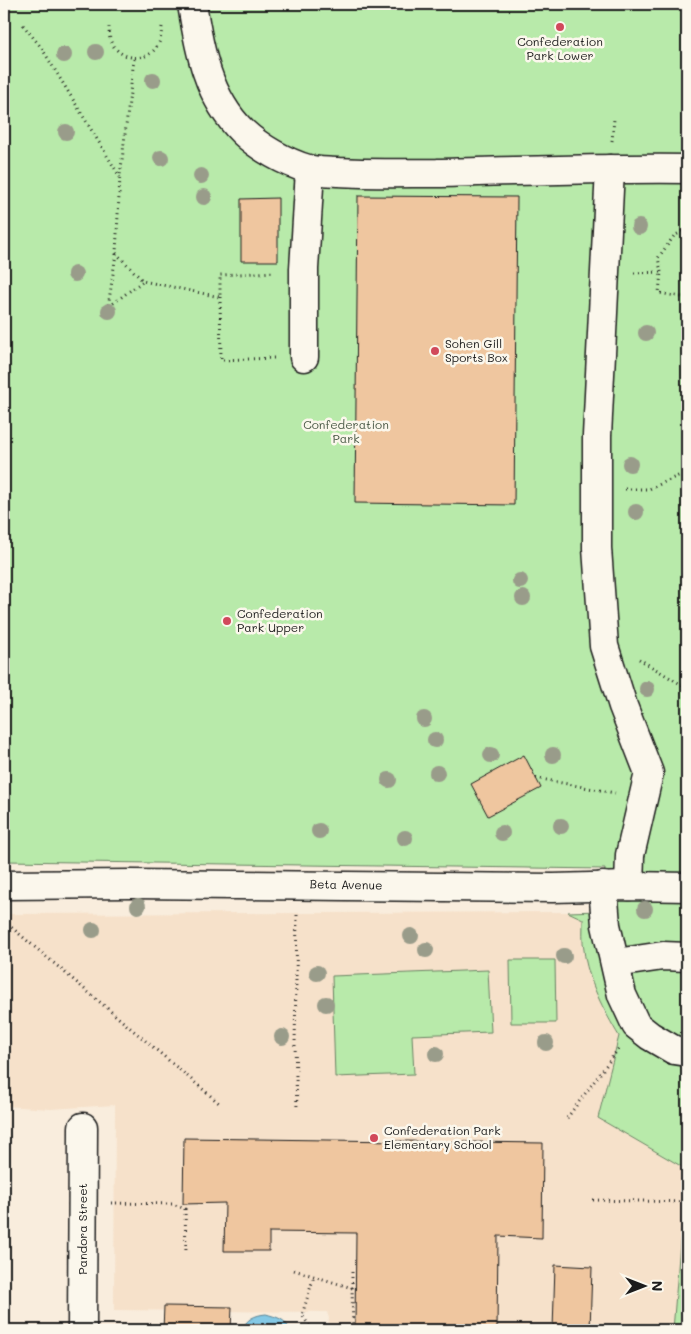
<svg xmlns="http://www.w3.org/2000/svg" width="691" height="1334" viewBox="0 0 691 1334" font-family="Mali,sans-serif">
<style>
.built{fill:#f6e1ca}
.green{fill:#b8eaaa;stroke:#6a8363}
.water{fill:#84c9e5;stroke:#5a8495}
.building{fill:#efc69f;stroke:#1c1c1c}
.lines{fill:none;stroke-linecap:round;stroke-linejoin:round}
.minor-casing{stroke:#1c1c1c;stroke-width:31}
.path{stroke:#1c1c1c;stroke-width:3;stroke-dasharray:1 4;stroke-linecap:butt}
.minor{stroke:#fbf7ec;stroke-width:28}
.tree{fill:#999c8a}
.poi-dot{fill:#d1495b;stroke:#fbf7ec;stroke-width:2}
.labels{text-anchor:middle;stroke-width:5;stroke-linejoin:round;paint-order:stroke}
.poi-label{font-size:12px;fill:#1c1c1c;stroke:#fbf7ec;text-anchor:start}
.park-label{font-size:12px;fill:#4b5a47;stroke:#fbf7ec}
.street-label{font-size:12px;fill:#1c1c1c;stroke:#fbf7ec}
</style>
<rect width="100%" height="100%" fill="#f9eddd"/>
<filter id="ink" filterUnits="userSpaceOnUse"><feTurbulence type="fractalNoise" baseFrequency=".02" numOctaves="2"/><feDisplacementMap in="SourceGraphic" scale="10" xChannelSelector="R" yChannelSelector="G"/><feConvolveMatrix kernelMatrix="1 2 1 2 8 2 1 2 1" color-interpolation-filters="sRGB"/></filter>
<g filter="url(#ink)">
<!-- built -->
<polygon class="built" points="568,912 583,919 583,949 604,1012 619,1036 598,1118 686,1169 673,1330 328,1330 329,1318 327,1312 114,1310 115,1105 51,1109 4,1106 4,914"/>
<!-- green -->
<g class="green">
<path d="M4,4H687V1330H673L686,1169L598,1118L619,1036C604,1011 587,979 584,950C582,940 583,929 583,919L568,912L599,911L605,869L4,861Z"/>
<polygon points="510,960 555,960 556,1023 511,1023"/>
<polygon points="488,970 491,1032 412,1035 414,1074 335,1077 332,976"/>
</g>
<!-- water -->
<path class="water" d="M266,1314C276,1317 287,1319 289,1330H242C246,1319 255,1315 266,1314Z"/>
<!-- building -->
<g class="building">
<polygon points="358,196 517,197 514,505 355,503"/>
<polygon points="278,198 278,261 241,261 241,199"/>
<polygon points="524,755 541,788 488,816 471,784"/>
<polygon points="184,1138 543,1143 542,1238 498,1236 497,1330 364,1330 364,1329 355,1328 356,1233 269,1232 269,1251 224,1251 225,1203 183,1204"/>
<polygon points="555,1265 592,1267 590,1330 553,1330"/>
<polygon points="164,1306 232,1307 231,1330 163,1330"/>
</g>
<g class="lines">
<!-- minor casing -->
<g class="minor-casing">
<g id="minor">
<path d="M192,4C199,49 208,98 243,132C260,148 285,162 308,169C317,172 329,171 338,172C371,174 404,173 437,173C520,171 604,168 687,169"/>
<polyline points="610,169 597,436 597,548 604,646 623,706 649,773 630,855 629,886"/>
<polyline points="304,357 304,269 310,170"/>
<polyline points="4,885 132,884 553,888 629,886 687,887"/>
<polyline points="603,886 606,925 622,995 636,1025 650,1036 674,1050 687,1052"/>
<polyline points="616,963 663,956 687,957"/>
<polyline points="82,1330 83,1127"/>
</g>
</g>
<!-- path -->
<g class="path">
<polyline points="23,25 41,47 120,177"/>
<path d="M109,27C109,30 109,35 110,39C116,59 146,65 157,46C161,41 161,34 162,27"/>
<polyline points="134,59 120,177 116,253 143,281 220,297 220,275 275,272"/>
<polyline points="612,141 614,119"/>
<polyline points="116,254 108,307 143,281"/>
<polyline points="661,272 658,258 674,236 687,229"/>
<polyline points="634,273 661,272 659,293 687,298"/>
<polyline points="220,297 221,360 275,358"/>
<polyline points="625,489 649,489 687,472"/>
<polyline points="639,659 687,688"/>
<polyline points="536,778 615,793"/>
<polyline points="297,915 295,1045 297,1109"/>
<polyline points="4,921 219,1103"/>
<polyline points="567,1118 619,1048"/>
<polyline points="593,1200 687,1202"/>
<polyline points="111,1203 173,1204 185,1209 186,1253"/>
<polyline points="294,1270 352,1288 353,1330"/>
<polyline points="352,1288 352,1271 355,1271"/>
<polyline points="312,1330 302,1315 314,1276"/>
</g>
<!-- minor -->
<use href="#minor" class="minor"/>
</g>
<!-- trees -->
<g class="tree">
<circle cx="96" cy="52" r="8"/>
<circle cx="64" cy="55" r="8"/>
<circle cx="153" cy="80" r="8"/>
<circle cx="66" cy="132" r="8"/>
<circle cx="161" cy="158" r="8"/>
<circle cx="201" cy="176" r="8"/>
<circle cx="204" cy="197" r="8"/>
<circle cx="639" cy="227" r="8"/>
<circle cx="75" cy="274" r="8"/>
<circle cx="109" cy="311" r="8"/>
<circle cx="646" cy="333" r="8"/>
<circle cx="630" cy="464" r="8"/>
<circle cx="636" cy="512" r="8"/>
<circle cx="520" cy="581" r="8"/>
<circle cx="523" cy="598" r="8"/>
<circle cx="647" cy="689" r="8"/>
<circle cx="424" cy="719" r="8"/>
<circle cx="435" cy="740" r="8"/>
<circle cx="491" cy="755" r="8"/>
<circle cx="553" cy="755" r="8"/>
<circle cx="437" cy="773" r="8"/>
<circle cx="389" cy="780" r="8"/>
<circle cx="561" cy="826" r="8"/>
<circle cx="319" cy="831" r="8"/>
<circle cx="502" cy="833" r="8"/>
<circle cx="405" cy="838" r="8"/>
<circle cx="138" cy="906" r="8"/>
<circle cx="645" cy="909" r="8"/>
<circle cx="93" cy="930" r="8"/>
<circle cx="411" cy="936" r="8"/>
<circle cx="426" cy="950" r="8"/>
<circle cx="564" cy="956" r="8"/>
<circle cx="317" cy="973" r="8"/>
<circle cx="326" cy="1004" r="8"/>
<circle cx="282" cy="1037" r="8"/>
<circle cx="546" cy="1043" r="8"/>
<circle cx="436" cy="1054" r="8"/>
</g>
</g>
<!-- markers -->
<g class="poi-dot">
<circle cx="560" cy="27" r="5"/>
<circle cx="435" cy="351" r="5"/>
<circle cx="227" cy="621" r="5"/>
<circle cx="374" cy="1138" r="5"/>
</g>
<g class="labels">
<!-- poi labels -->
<g class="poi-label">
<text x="560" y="46" text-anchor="middle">Confederation<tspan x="560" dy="14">Park Lower</tspan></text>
<text x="445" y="348">Sohen Gill<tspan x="445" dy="14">Sports Box</tspan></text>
<text x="237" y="618">Confederation<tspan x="237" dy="14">Park Upper</tspan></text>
<text x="384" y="1135">Confederation Park<tspan x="384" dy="14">Elementary School</tspan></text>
</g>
<!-- park labels -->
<g class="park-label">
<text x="346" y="429">Confederation<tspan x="346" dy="14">Park</tspan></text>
</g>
<!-- street labels -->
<g class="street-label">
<text transform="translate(346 885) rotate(1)" y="4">Beta Avenue</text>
<text transform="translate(83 1229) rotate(-90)" y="4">Pandora Street</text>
</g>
</g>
<!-- margin -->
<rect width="691" height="1334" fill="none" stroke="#fbf7ec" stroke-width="20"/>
<rect x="10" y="10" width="671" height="1314" fill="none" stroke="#1c1c1c" stroke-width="2" filter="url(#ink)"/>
<!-- north arrow -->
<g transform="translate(644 1286) rotate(90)" stroke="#fbf7ec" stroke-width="4" paint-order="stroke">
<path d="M0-4L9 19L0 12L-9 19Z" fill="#1c1c1c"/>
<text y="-8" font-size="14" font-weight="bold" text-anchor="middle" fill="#1c1c1c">N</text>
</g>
</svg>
